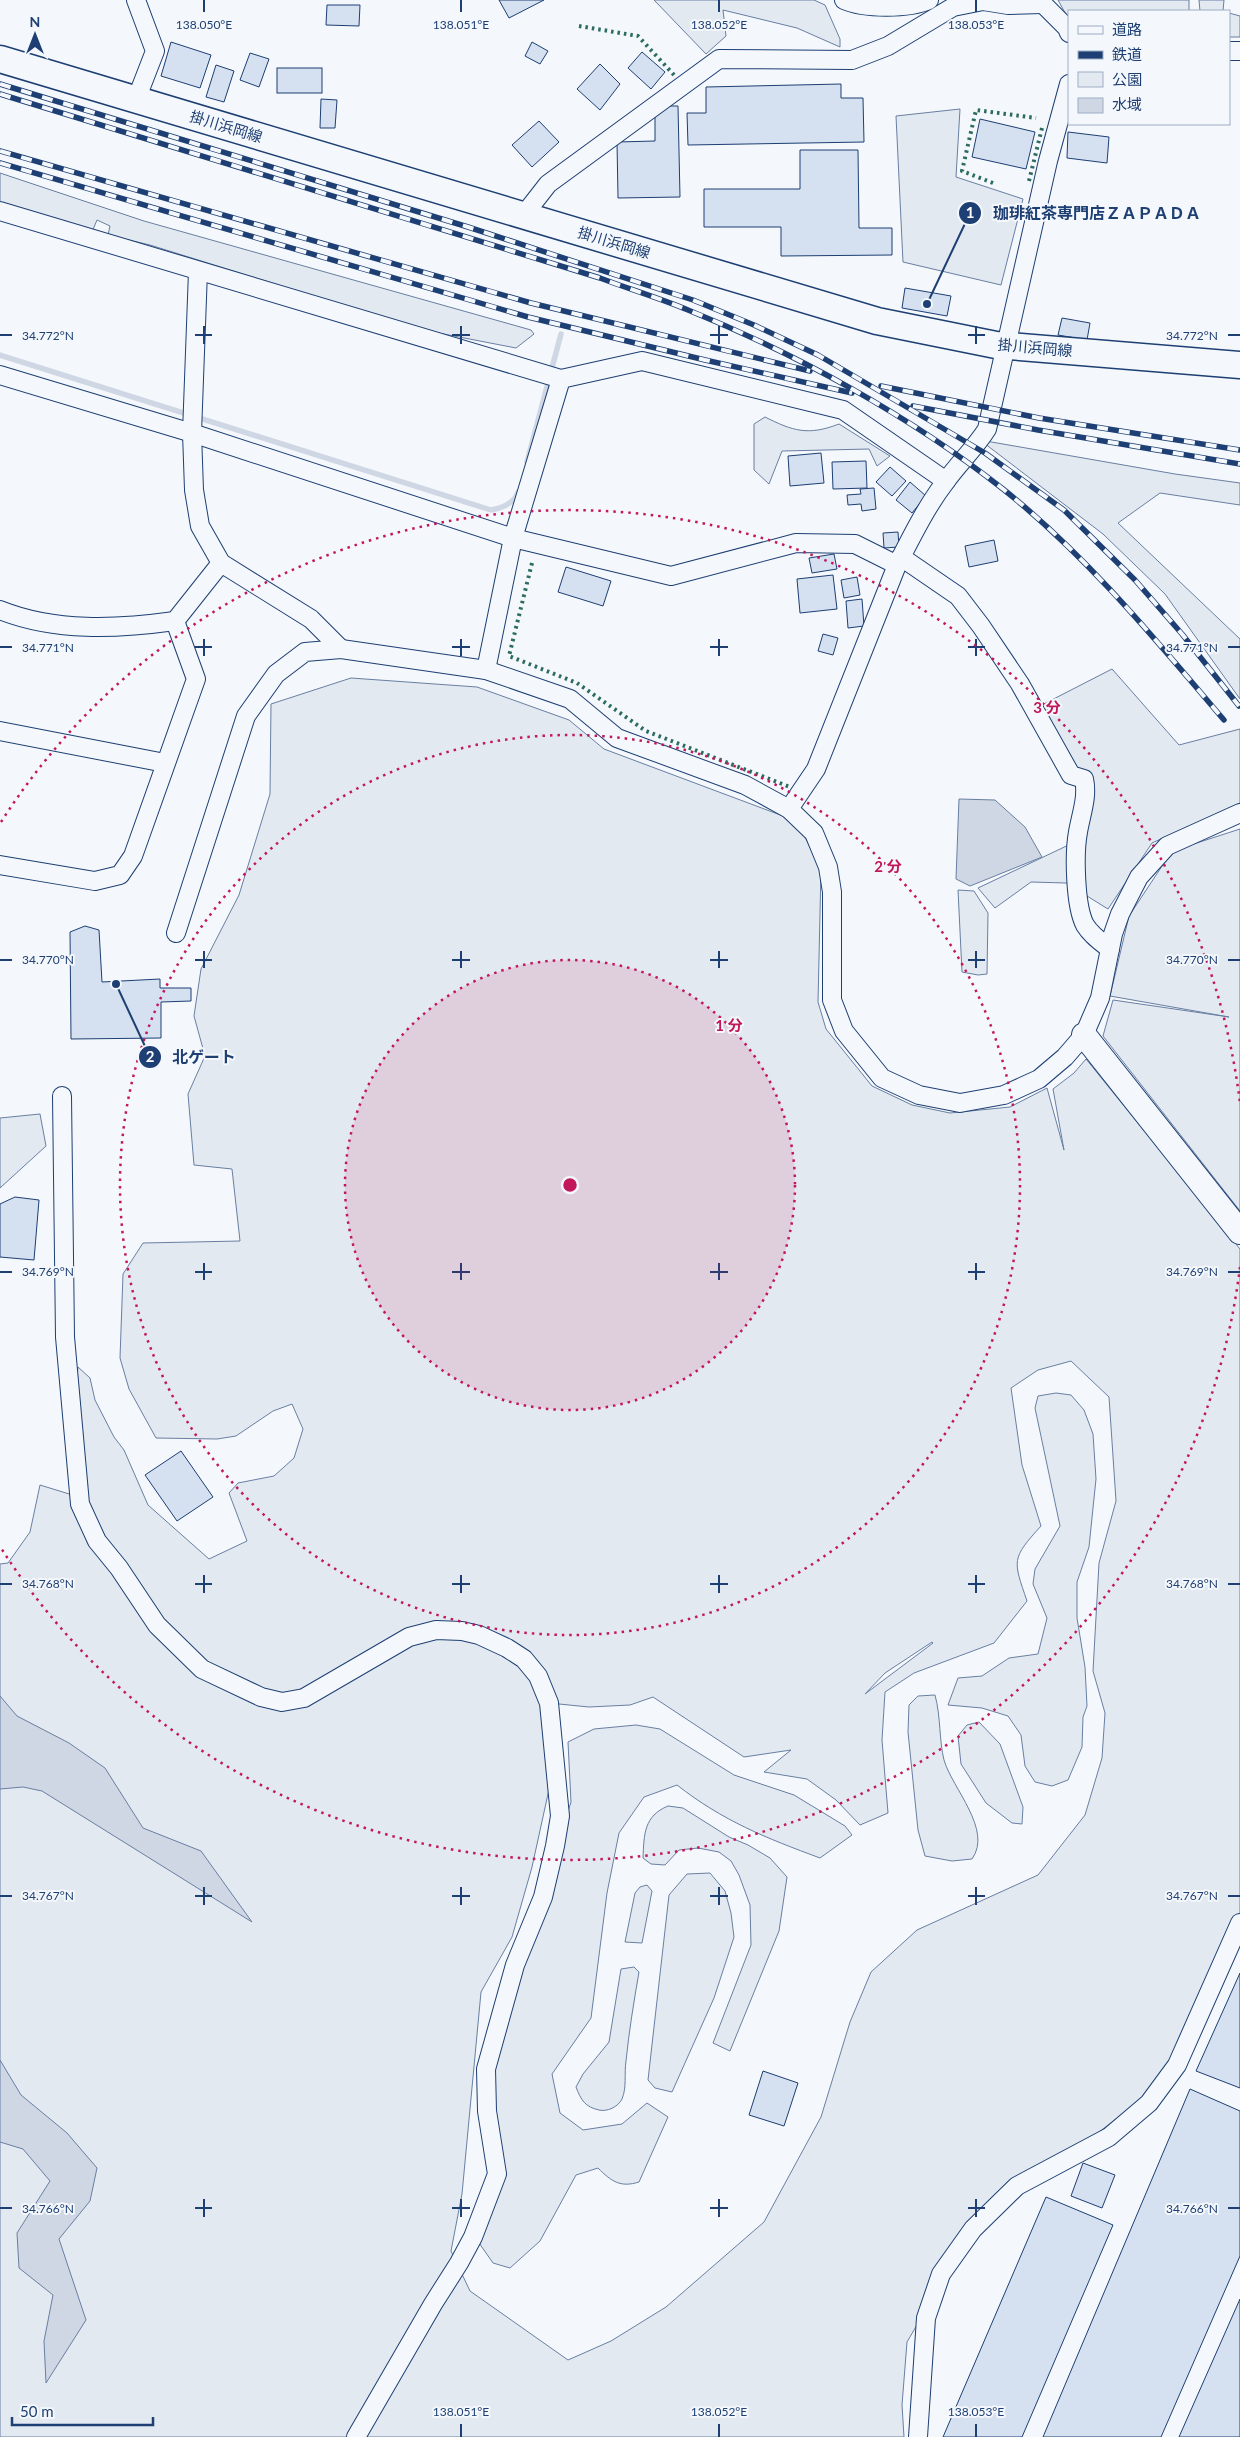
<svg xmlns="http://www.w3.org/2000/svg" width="1240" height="2437" viewBox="0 0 1240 2437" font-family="Lato,'Noto Sans JP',sans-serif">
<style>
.green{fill:#e3e9f0;stroke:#687fa3;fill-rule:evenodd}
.water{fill:#cfd7e4;stroke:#687fa3}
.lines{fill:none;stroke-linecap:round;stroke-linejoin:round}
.stream{stroke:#cfd7e4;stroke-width:5.5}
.building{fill:#d5e0f0;stroke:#1d3f73}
.street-casing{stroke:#1d3f73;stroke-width:20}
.secondary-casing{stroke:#1d3f73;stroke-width:26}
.primary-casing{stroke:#1d3f73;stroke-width:29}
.street{stroke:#f4f7fb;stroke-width:18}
.secondary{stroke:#f4f7fb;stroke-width:24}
.primary{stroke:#f4f7fb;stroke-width:26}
.rail-casing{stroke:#1d3f73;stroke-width:5.5}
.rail{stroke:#f4f7fb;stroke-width:4;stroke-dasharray:11;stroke-linecap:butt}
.hedge{stroke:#2c6c60;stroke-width:4;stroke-dasharray:2.5 4;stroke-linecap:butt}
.ticks{fill:none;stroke:#1d3f73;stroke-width:2}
.ring{fill:none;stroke:#c2185b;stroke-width:2.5;stroke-dasharray:2.5 5}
.labels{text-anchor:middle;stroke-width:4;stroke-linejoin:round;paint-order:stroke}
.street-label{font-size:15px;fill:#1d3f73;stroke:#f4f7fb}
.ticks-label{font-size:12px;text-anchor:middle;fill:#1d3f73;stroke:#f4f7fb;stroke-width:4;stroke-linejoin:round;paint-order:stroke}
.centre{fill:#c2185b;stroke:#f4f7fb;stroke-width:2.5}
.ring-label{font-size:15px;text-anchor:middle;font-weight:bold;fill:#c2185b;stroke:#f4f7fb;stroke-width:4;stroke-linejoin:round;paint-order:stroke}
.leader{fill:none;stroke:#1d3f73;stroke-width:2}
.callout-dot{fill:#1d3f73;stroke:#f4f7fb;stroke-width:2}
.mark-label{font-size:15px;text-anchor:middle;font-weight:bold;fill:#fff}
.callout-label{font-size:16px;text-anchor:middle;font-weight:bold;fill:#1d3f73;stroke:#f4f7fb;stroke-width:4;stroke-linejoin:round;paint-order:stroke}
</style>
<rect width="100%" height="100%" fill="#f4f7fb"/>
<!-- green -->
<g class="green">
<polygon points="654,0 814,0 825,5 840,39 840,47 797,28 723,10 726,36 706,54"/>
<polygon points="1058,0 1189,0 1189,11 1069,11 1069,20"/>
<polygon points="1199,0 1224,0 1223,11 1200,11"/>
<polygon points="1229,13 1240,16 1240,37 1229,37"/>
<polygon points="960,109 956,177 1023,199 1001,285 903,262 896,116"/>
<polygon points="0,173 144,221 531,330 534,334 516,348 423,330 150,245 108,235 110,226 97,220 92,232 0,203"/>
<path d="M765,417C793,431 808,436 839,424L890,456L877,466L869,449L782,451L769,484L754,470V424Z"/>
<polygon points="980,440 1175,474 1240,483 1240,505 1160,493 1118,523 1240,639 1240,699 1165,594 1103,534"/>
<polygon points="1112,669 1179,745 1240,729 1240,803 1152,843 1108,909 1066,883 1031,882 995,908 978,888 1077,841 1084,779 1034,709"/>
<path d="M351,678L477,687L569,720L604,749L783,816L804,835L821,870L818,1002L826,1029L872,1086L912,1105L950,1113L1010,1107L1047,1088L1064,1150L1053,1089L1074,1073L1086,1059L1240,1249V1915L1164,2082L973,2229L907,2342L902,2405L904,2437H0V1564L8,1563L30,1532L40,1485L79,1497L77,1377L78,1367L90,1378L95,1400L114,1437L124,1450L148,1505L209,1559L247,1541L229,1493L238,1483L274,1476L294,1458L303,1429L292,1404L273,1411L236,1436L217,1439L156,1438L129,1389L120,1358L123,1274L143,1243L240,1241L232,1169L194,1165L188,1094L205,1056L194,1016L201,969L239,895L270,794L271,704ZM1071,1361L1109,1397L1116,1501L1099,1563L1093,1671L1105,1713L1102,1758L1085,1815L1038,1875L917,1930L871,1972L850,2022L821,2117L764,2222L666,2307L611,2341L568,2360L470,2291L451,2251L462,2194L481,1992L512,1937L532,1867L555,1762L549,1703L589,1707L630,1705L653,1697L744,1757L791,1750L764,1772L807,1779L836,1800L860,1825L888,1813L882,1740L885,1692L914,1673L994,1643L1027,1601C1013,1560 1011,1559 1041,1526L1022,1465L1011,1388L1038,1370ZM932,1642L933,1643L865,1694L885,1673Z"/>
<polygon points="1240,829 1240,1211 1103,1036 1113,1000 1229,1017 1110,996 1129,916 1172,851"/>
<polygon points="958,890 974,891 988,913 987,974 978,975 962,972"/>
<polygon points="40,1114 46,1146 0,1188 0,1118"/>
<polygon points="1056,1393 1071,1395 1084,1410 1093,1434 1096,1479 1089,1547 1077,1582 1077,1618 1085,1667 1087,1706 1083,1717 1082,1747 1068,1780 1052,1786 1035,1782 1025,1766 1021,1735 1008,1716 982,1708 948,1705 958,1678 982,1676 1009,1658 1038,1654 1047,1618 1033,1584 1035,1569 1060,1526 1035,1408 1038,1396"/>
<path d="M935,1695C941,1717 939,1741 944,1760C952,1788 993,1830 972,1859L952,1861L925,1856L918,1830L908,1732L909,1705L918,1696Z"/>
<polygon points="979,1722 1000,1744 1023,1807 1022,1824 1012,1823 986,1803 961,1764 958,1736 967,1725"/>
<path d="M636,1725L660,1729L734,1775L794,1795L845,1826L852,1835L820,1858C766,1838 723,1821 677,1785L644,1797L619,1833L607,1893L591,2018L552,2074L560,2113L583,2130L622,2124L647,2103L668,2117L639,2182C620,2188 611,2181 598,2168L576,2175L540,2241L510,2268L493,2263L477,2240L496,2174L486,2069L571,1802L568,1742L594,1729Z"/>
<path d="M668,1806L683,1808L729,1837L748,1845L770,1858L787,1877L779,1931L730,2051L713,2043L751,1945L750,1905L739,1875L731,1861L719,1852L698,1848L679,1850L665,1865L651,1864L643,1858C644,1834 644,1816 668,1806Z"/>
<polygon points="710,1873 725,1891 731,1913 734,1937 714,1998 672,2092 655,2088 648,2080 669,1895 687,1874"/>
<polygon points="647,1885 652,1891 642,1943 625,1942 635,1893 640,1887"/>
<path d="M634,1967L639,1972C634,2001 629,2031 626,2061C624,2074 627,2087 622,2099C618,2107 607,2112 599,2110C585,2107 581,2100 576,2087L583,2074L609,2042L621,1969Z"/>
</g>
<!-- water -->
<g class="water">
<polygon points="959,799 995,800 1025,827 1042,857 970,886 956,879"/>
<polygon points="0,1696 17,1716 69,1743 105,1768 143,1828 201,1851 252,1922 42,1791 23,1787 0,1789"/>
<polygon points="0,2060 21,2095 67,2133 97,2168 90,2201 59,2239 86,2320 46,2383 44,2341 53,2295 19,2268 17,2233 50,2181 23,2149 0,2142"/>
</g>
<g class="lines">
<!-- stream -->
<g class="stream">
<path d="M0,355L491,510C502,508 514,504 518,492"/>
<polyline points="527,462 561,334"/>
</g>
</g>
<!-- building -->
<g class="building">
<polygon points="499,0 544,0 509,18"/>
<polygon points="327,5 360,5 359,26 326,25"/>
<polygon points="171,42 211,55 200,88 161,76"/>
<polygon points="532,42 548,51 540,64 525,56"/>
<polygon points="642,52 665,72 651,89 628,68"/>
<polygon points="250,53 269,59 259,87 240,80"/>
<polygon points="600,64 620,84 600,110 577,89"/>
<polygon points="216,65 234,71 224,102 206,97"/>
<rect x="277" y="68" width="45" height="25"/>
<polygon points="841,84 841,98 863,98 864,142 688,145 687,113 706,113 706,87"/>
<polygon points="321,99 337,100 335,128 320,128"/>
<polygon points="655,106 678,106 680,197 618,198 617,142 655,141"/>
<polygon points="980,119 1035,132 1026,169 972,157"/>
<polygon points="539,121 559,142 532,167 512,145"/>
<polygon points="1068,132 1109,137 1107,163 1067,158"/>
<polygon points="800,150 858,150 859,228 892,228 892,255 781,256 781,227 704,227 704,189 800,189"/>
<polygon points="905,288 951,296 947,316 902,308"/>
<polygon points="1062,318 1090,323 1087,340 1058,335"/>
<polygon points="821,453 824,483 790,486 788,456"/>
<polygon points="866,461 867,488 833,489 832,462"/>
<polygon points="890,467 906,481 892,496 876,482"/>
<polygon points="910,482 926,496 912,513 896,500"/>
<polygon points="874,488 876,509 862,511 861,504 848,505 847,495 861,494 860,489"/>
<polygon points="898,532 899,547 884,548 883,533"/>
<polygon points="994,540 998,561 969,567 965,546"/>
<polygon points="834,554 837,569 812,573 809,558"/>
<polygon points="566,567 611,581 603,606 558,592"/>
<polygon points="833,575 837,609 800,613 797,579"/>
<polygon points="857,577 860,595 844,598 841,580"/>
<polygon points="862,599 864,626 848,628 846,601"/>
<polygon points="823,634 838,638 833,655 818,651"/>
<polygon points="85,926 99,930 102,982 160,979 160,988 191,988 191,1001 161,1002 161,1038 71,1039 70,932"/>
<polygon points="15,1197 39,1200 34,1260 0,1257 0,1204"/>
<polygon points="181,1451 213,1497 177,1521 145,1475"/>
<polygon points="1240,1973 1240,2088 1196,2071"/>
<polygon points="763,2071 798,2083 784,2126 749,2115"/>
<polygon points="1190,2089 1240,2111 1240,2256 1161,2437 1043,2437"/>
<polygon points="1083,2163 1115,2175 1102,2208 1071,2196"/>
<polygon points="1046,2197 1113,2225 1022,2437 943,2437"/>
<polygon points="1240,2299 1240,2437 1179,2437"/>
</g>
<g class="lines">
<!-- street casing -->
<g class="street-casing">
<g id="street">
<path d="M844,0C864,9 909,9 929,0"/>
<polyline points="1042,0 1043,4 1067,28 1069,33"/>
<polyline points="1229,51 1240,51"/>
<polyline points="136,100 155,51 136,0"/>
<polyline points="0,211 561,379"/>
<polyline points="523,216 548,184 719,59 852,60 888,46 953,7 983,1 1008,5 1043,4"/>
<polyline points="198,271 192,433 194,490 200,526 221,563 311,619 341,649"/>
<polyline points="0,375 192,433 513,538 486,670"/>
<path d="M901,557L958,596L981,626L1020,684L1071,775L1084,779C1088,797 1081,814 1078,832C1074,854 1075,906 1085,925C1091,935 1101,942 1110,949"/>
<path d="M897,565C912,536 926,507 946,481C959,463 975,448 987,429L1048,161L1069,84"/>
<path d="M0,610C55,632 117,629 175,621L221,563"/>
<polyline points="0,731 165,763"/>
<polyline points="789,809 816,769 897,565 855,544 796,543 671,576 513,538 561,379 642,361 843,410 946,481"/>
<polyline points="0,865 95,881 120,875 133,856 196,679 175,621"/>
<polyline points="176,933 246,716 276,674 305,652 341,649 486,670 570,699 617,738 745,785 789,809 814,833 828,867 832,892 832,1000 844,1031 882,1078 919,1095 960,1103 1004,1095 1039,1079 1065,1057 1084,1035 1100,998 1113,934 1120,914 1139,877 1167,846 1240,813"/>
<polyline points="62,1096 65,1337 80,1504 97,1541 119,1568 157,1625 202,1669 261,1697 282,1702 304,1698 409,1637 436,1630 462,1631 479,1635 507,1648 524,1659 538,1676 549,1703 560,1816 555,1846 543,1897 515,1965 486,2069 487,2111 497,2174 473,2237 459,2263 433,2304 356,2437"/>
<polyline points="918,2437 926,2318 941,2274 973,2229 1017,2186 1109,2137 1149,2103 1177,2065 1240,1923"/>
</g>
</g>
<!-- secondary casing -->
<g class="secondary-casing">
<polyline id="secondary" points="1084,1035 1240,1232"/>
</g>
<!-- primary casing -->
<g class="primary-casing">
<polyline id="primary" points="0,59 877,321 996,345 1240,365"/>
</g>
<!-- street -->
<use href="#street" class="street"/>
<!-- secondary -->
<use href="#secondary" class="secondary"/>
<!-- primary -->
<use href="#primary" class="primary"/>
<!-- rail casing -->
<g class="rail-casing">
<g id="rail">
<polyline points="0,84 468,227 693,300 754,325 818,355 985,453 1064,510 1135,580 1182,634 1239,706"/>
<path d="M0,94L600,278C629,289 659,298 688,310C797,354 910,416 1003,489C1086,555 1155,639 1224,720"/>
<polyline points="0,151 531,303 810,371"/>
<polyline points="0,163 528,317 705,360 852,393"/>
<polyline points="881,386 1039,418 1240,450"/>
<polyline points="913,406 1038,430 1240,464"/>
</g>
</g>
<!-- rail -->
<use href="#rail" class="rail"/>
<!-- hedge -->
<g class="hedge">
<polyline points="579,26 638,36 674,75"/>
<polyline points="1029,181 1042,128"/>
<polyline points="993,183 962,171 976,110 1036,118"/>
<polyline points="532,563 509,656 577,683 646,731 790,787"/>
</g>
</g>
<!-- ticks -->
<path class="ticks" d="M204,0V12M461,0V12M719,0V12M976,0V12M204,326V344M461,326V344M719,326V344M976,326V344M0,335H12M195,335H212M452,335H470M710,335H728M968,335H985M1228,335H1240M204,639V656M461,639V656M719,639V656M976,639V656M0,647H12M195,647H212M452,647H470M710,647H728M968,647H985M1228,647H1240M204,951V968M461,951V968M719,951V968M976,951V968M0,960H12M195,960H212M452,960H470M710,960H728M968,960H985M1228,960H1240M204,1263V1280M461,1263V1280M719,1263V1280M976,1263V1280M0,1272H12M195,1272H212M452,1272H470M710,1272H728M968,1272H985M1228,1272H1240M204,1575V1593M461,1575V1593M719,1575V1593M976,1575V1593M0,1584H12M195,1584H212M452,1584H470M710,1584H728M968,1584H985M1228,1584H1240M204,1887V1905M461,1887V1905M719,1887V1905M976,1887V1905M0,1896H12M195,1896H212M452,1896H470M710,1896H728M968,1896H985M1228,1896H1240M204,2199V2217M461,2199V2217M719,2199V2217M976,2199V2217M0,2208H12M195,2208H212M452,2208H470M710,2208H728M968,2208H985M1228,2208H1240M461,2424V2437M719,2424V2437M976,2424V2437"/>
<!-- distance rings -->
<circle cx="570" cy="1185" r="225" fill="#c2185b" fill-opacity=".12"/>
<g class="ring">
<circle cx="570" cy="1185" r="225"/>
<circle cx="570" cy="1185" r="450"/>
<path d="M1240 1267A675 675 0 0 1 1 1548M1 822A675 675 0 0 1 1240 1103"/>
</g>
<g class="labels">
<!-- street labels -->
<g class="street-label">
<text transform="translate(226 127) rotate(17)" y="5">掛川浜岡線</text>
<text transform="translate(614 243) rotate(17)" y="5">掛川浜岡線</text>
<text transform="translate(1035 348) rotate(5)" y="5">掛川浜岡線</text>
</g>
</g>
<g class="ticks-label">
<text x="204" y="29">138.050°E</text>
<text x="461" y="29">138.051°E</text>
<text x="719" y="29">138.052°E</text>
<text x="976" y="29">138.053°E</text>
<text x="48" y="340">34.772°N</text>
<text x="1192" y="340">34.772°N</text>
<text x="48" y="652">34.771°N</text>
<text x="1192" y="652">34.771°N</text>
<text x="48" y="964">34.770°N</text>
<text x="1192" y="964">34.770°N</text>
<text x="48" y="1276">34.769°N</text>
<text x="1192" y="1276">34.769°N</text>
<text x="48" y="1588">34.768°N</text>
<text x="1192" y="1588">34.768°N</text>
<text x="48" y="1900">34.767°N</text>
<text x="1192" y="1900">34.767°N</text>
<text x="48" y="2213">34.766°N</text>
<text x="1192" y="2213">34.766°N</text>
<text x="461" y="2416">138.051°E</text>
<text x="719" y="2416">138.052°E</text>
<text x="976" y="2416">138.053°E</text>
</g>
<circle cx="570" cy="1185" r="8" class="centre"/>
<g class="ring-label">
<text x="1047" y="713">3 分</text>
<text x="888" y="872">2 分</text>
<text x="729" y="1031">1 分</text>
</g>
<!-- callouts -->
<path class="leader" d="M927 304L970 213M116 984L150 1057"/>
<g class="callout-dot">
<circle cx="927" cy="304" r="5"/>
<circle cx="116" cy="984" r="5"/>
<circle cx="970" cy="213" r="12"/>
<circle cx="150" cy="1057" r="12"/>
</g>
<g class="mark-label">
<text x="970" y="218">1</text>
<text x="150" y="1062">2</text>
</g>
<g class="callout-label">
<text x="1097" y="219">珈琲紅茶専門店ＺＡＰＡＤＡ</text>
<text x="204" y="1063">北ゲート</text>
</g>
<!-- legend -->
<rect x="1068" y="10" width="162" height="115" fill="#f4f7fb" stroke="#9eadc5"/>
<rect x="1078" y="26" width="25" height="8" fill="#f4f7fb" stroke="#9eadc5"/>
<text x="1112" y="35" font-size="15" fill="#1d3f73">道路</text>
<rect x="1078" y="51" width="25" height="8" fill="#1d3f73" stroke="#9eadc5"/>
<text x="1112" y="60" font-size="15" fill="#1d3f73">鉄道</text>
<rect x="1078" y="72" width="25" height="15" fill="#e3e9f0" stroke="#9eadc5"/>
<text x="1112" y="85" font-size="15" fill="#1d3f73">公園</text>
<rect x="1078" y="98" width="25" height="15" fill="#cfd7e4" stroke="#9eadc5"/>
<text x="1112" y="110" font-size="15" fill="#1d3f73">水域</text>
<!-- north arrow -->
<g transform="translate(35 35)" stroke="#f4f7fb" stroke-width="4" paint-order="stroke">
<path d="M0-4L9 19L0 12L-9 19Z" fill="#1d3f73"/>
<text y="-8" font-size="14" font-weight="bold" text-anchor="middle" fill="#1d3f73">N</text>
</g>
<!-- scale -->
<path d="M12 2417v8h141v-8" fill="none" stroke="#1d3f73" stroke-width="2.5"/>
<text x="20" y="2417" font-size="15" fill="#1d3f73" stroke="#f4f7fb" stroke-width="4" paint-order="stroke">50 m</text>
</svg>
